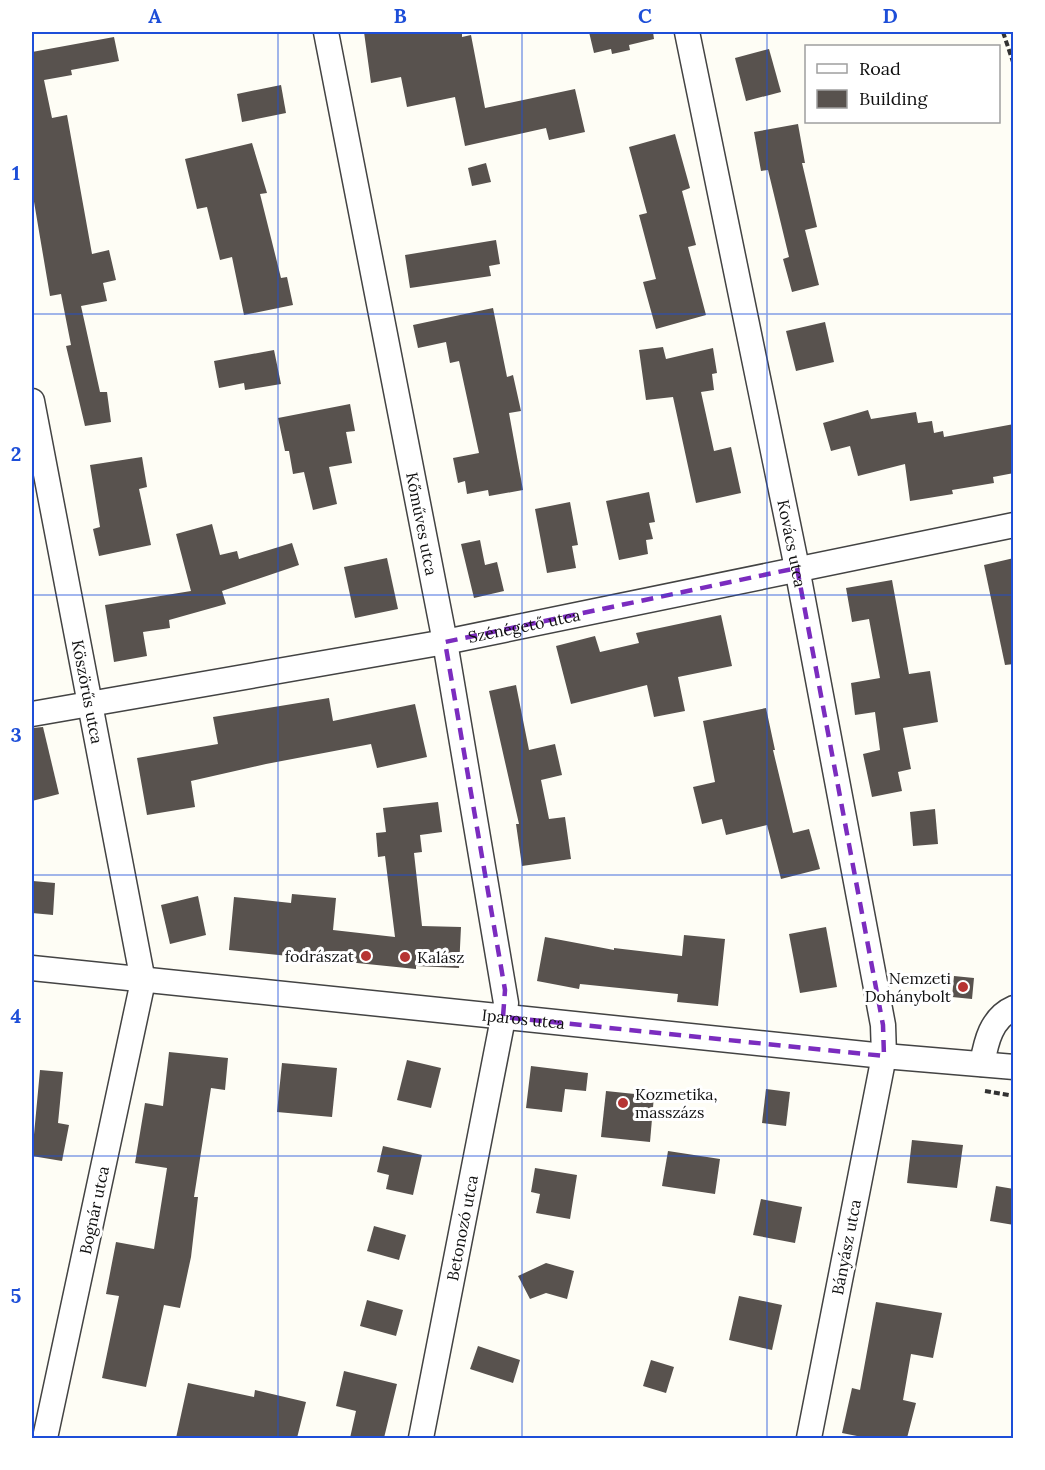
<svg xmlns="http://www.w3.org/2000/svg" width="1045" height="1470" viewBox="0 0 1045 1470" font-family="Lora,serif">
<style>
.building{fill:#58524e}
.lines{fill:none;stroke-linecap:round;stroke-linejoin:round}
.minor-casing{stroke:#434343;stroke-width:27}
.path{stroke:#323232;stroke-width:4;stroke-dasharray:6 3;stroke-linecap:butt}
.minor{stroke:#fff;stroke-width:24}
.marked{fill:none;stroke:#7b2cbf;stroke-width:4.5;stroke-dasharray:12 8;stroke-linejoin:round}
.grid{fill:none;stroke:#1d4ed8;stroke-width:1.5;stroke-opacity:0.55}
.poi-dot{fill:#b63433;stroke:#fff;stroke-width:2}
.labels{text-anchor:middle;stroke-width:6;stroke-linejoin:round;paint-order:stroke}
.street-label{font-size:16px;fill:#101010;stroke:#fff}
.poi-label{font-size:16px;fill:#101010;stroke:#fff;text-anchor:end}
.neatline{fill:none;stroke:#1d4ed8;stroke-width:2}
.grid-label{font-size:20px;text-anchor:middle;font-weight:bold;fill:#1d4ed8}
</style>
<rect width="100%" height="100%" fill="#fefdf5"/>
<!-- building -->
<g class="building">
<polygon points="364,32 462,32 462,37 471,35 485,108 575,89 585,132 549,140 546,128 465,146 455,97 407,107 401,77 371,83"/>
<polygon points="589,32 653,32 654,39 629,45 630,50 612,54 611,49 594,53"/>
<polygon points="114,37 119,61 71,70 72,75 44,80 52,118 67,115 92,254 109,250 116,280 103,283 107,301 81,306 100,392 107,392 111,422 85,426 66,346 71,345 61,294 50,296 32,190 32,52"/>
<polygon points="769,49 781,92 746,101 735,58"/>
<polygon points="281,85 286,113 242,122 237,94"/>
<polygon points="798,124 805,163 802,163 817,227 805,230 819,285 792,292 783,259 789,257 768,170 761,171 754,132"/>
<polygon points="675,134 690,188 682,191 696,245 688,247 706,315 656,329 643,282 656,279 639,215 647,213 629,147"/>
<polygon points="252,143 267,193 260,194 281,278 287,277 293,305 244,315 232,257 220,260 207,207 197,209 185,159"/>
<polygon points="486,163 491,182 472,186 468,168"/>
<polygon points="496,240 500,264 489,266 491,276 410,288 405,255"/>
<polygon points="493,308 507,377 513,375 521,411 509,413 523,490 489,496 488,490 467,494 465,481 458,483 453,458 479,453 459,361 450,363 446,342 418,348 413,325"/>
<polygon points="825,322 834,362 796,371 786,331"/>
<polygon points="663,347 666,359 713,348 717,373 712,374 714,390 701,392 714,451 731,447 741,493 696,503 673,397 646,400 639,350"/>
<polygon points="274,350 281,384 245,390 244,383 219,388 214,361"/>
<polygon points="350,404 355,431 346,432 352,463 329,467 337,504 313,510 304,472 293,474 289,451 285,451 278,418"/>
<polygon points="868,410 871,419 916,412 918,423 932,421 934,433 943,431 944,437 1014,424 1014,473 993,477 994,483 952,490 953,494 910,501 905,464 858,476 850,446 831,451 823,423"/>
<polygon points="142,457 147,487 139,489 151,545 99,556 93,529 100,527 90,465"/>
<polygon points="649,492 655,522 649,523 653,539 646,540 648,554 619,560 606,501"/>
<polygon points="570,502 578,545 572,546 576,568 547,573 535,509"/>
<polygon points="212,524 220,555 237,551 239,559 292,543 299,565 222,591 226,604 169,620 170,628 143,632 147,656 114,662 105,605 191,591 176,534"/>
<polygon points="480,540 485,565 497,562 504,591 474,598 461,544"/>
<polygon points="387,558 398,609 355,618 344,567"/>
<polygon points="1014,558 1014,664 1005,665 984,565"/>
<polygon points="892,580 909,674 930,671 938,722 903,728 911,769 898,772 902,791 872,797 863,754 880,750 875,712 855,715 851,683 880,678 869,619 852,622 846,588"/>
<polygon points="721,615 732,666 678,677 685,711 654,717 647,685 571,704 556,646 595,636 600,652 639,643 636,633"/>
<polygon points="516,685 529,750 555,744 562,775 541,780 549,819 565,817 571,859 522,866 516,824 519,824 489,691"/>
<polygon points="329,698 333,721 415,704 427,757 377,768 371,744 266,764 191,781 195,807 147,815 137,758 218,744 213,717"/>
<polygon points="766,708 775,750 773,750 793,833 809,829 820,869 781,879 767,825 726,835 722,819 702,824 693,787 715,782 703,721"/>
<polygon points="43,727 59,794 32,801 32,728"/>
<polygon points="438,802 442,832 420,835 422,852 414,853 422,926 461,927 459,968 416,966 416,969 229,950 234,897 291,903 292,894 336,898 333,930 395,937 385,856 378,857 376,833 386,832 383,808"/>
<polygon points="935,809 938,844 913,846 910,812"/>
<polygon points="33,881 55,883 53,915 32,913"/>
<polygon points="198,896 206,935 170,944 161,905"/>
<polygon points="826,927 837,987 800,993 789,934"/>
<polygon points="684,935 725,939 718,1006 677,1002 678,994 580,984 579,989 537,981 545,937 614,950 614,948 682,956"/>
<polygon points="954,976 974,978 972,999 952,997"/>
<polygon points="169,1052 228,1058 225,1090 211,1088 194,1197 198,1197 191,1257 180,1308 164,1305 146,1387 102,1378 119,1296 106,1294 116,1242 154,1249 167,1168 135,1163 145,1103 163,1106"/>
<polygon points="407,1060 441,1068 431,1108 397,1100"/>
<polygon points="282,1063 337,1068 332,1117 277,1112"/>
<polygon points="531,1066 588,1073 586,1091 565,1089 562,1112 526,1108"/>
<polygon points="40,1070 63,1072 58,1123 69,1125 62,1161 32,1156"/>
<polygon points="766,1089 790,1092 786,1126 762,1123"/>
<polygon points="606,1091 654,1096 650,1142 601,1137"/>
<polygon points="912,1140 963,1145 957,1188 907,1183"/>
<polygon points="383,1146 422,1155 413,1195 386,1189 389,1175 377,1172"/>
<polygon points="668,1151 720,1159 715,1194 662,1186"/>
<polygon points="535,1168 577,1175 570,1219 536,1213 540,1194 531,1192"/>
<polygon points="996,1186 1014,1189 1014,1225 990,1221"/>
<polygon points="761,1199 802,1207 795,1243 753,1235"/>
<polygon points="374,1226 406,1235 399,1260 367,1251"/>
<polygon points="546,1263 574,1271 567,1299 546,1293 530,1299 518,1276"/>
<polygon points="739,1296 782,1305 772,1350 729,1340"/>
<polygon points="367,1300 403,1310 396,1336 360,1326"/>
<polygon points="876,1302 942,1313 933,1358 911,1354 903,1400 916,1403 907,1438 867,1438 842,1433 852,1388 860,1390"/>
<polygon points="478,1346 520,1360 513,1383 470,1369"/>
<polygon points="651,1360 674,1367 666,1393 643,1386"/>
<polygon points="344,1371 397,1384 384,1438 350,1438 356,1411 336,1406"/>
<polygon points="188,1383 254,1397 255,1390 306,1402 297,1438 176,1438"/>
</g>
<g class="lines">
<!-- minor casing -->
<g class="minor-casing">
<g id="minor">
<path id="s1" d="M326,32L445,642L506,1003L421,1438"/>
<path id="s2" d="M687,32L797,568L883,1025L884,1056L809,1438"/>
<path id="s3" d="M32,401L143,981L45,1438"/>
<path id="s4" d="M32,714L445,642L1014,525"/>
<path id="s5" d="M32,968L884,1056L1014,1067"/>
<path d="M982,1064C986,1042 991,1018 1014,1008"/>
</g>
</g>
<!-- path -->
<g class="path">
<polyline points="1003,32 1014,65"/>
<polyline points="985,1091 1014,1096"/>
</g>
<!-- minor -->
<use href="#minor" class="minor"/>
</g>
<!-- marked area -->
<path class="marked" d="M797,568L883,1025L884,1056L503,1017L505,990L445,642Z"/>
<!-- grid -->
<path class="grid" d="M278,32V1438M522,32V1438M767,32V1438M32,314H1014M32,595H1014M32,875H1014M32,1156H1014"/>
<!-- markers -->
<g class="poi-dot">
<circle cx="366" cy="956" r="6"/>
<circle cx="405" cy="957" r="6"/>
<circle cx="963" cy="987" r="6"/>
<circle cx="623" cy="1103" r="6"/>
</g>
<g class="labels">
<!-- street labels -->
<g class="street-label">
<text dy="6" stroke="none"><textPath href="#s1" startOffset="501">Kőműves utca</textPath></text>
<text dy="6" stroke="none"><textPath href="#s2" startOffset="522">Kovács utca</textPath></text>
<text dy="6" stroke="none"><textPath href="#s4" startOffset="500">Szénégető utca</textPath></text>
<text dy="6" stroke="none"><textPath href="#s3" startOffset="296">Köszörűs utca</textPath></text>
<text dy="6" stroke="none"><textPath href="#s5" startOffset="494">Iparos utca</textPath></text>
<text transform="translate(94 1210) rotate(-78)" y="6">Bognár utca</text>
<text transform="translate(462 1228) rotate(-79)" y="6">Betonozó utca</text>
<text transform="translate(846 1247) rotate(-79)" y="6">Bányász utca</text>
</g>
<!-- poi labels -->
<g class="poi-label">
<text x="354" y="962">fodrászat</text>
<text x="417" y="963" text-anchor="start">Kalász</text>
<text x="951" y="984">Nemzeti<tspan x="951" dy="18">Dohánybolt</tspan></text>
<text x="635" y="1100" text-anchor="start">Kozmetika,<tspan x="635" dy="18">masszázs</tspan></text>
</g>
</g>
<!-- border -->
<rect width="1045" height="1470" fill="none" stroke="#ffffff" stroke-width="66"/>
<!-- legend -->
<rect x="805" y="45" width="195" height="78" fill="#ffffff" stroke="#9f9f9f" stroke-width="1.5"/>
<rect x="817" y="64" width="30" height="9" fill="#ffffff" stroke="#9f9f9f" stroke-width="1.5"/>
<text x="859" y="75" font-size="18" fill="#101010">Road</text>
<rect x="817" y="90" width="30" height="18" fill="#58524e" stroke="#9f9f9f" stroke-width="1.5"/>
<text x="859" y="105" font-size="18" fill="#101010">Building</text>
<rect x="33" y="33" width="979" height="1404" class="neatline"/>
<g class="grid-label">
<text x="155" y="23">A</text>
<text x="400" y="23">B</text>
<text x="645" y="23">C</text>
<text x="890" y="23">D</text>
<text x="16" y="180">1</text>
<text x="16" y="461">2</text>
<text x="16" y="742">3</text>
<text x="16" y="1023">4</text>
<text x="16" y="1303">5</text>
</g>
</svg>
